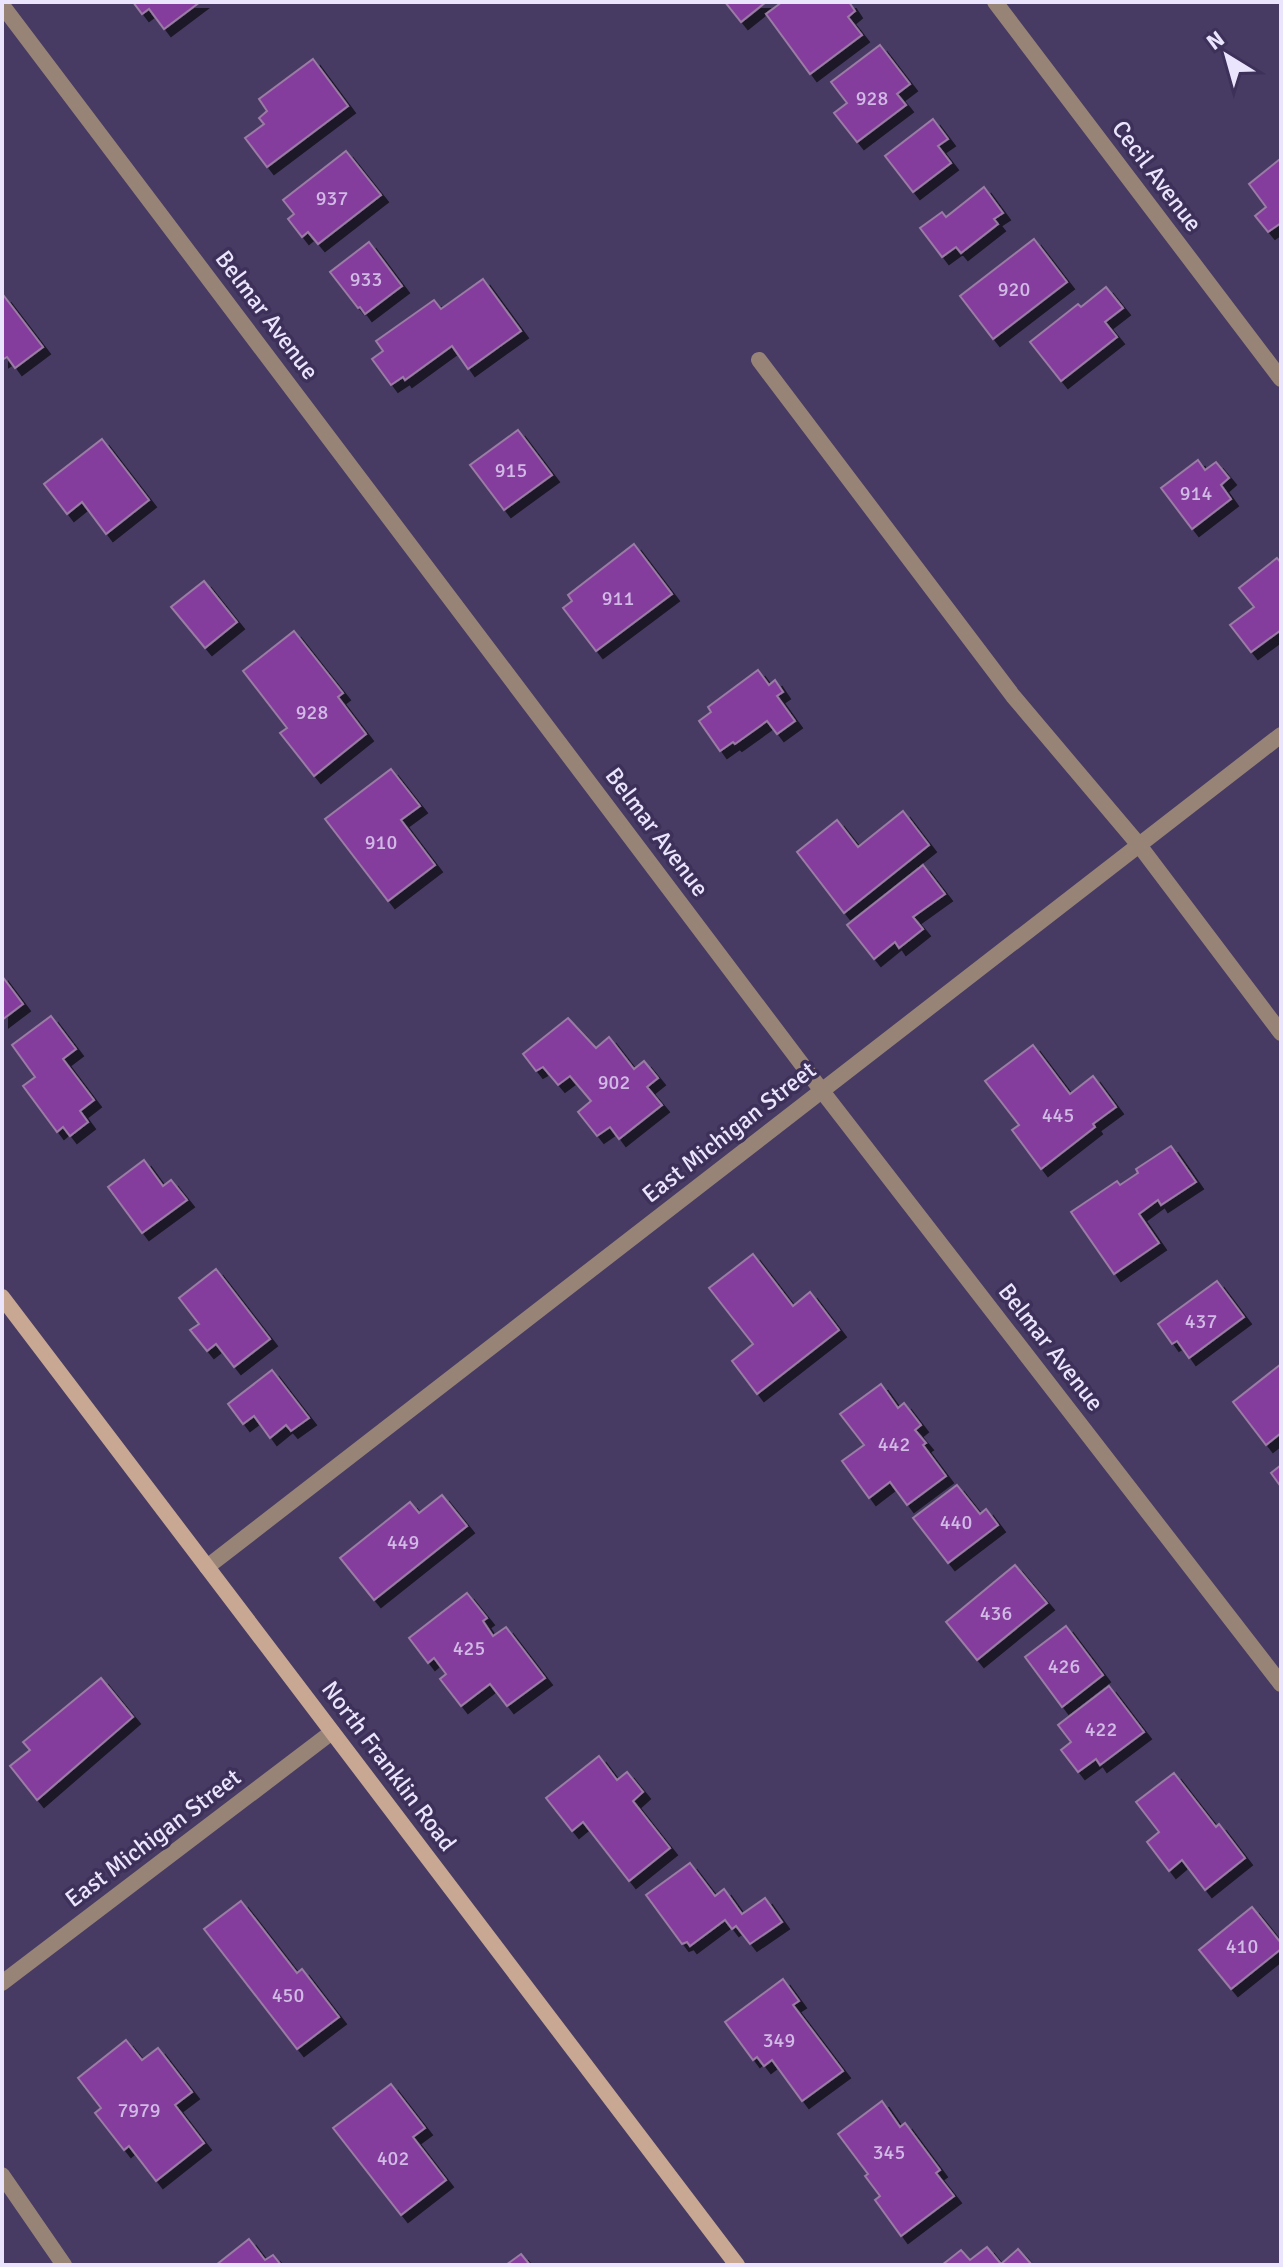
<svg xmlns="http://www.w3.org/2000/svg" width="1283" height="2267" viewBox="0 0 1283 2267" font-family="Signika,sans-serif">
<style>
.building{fill:#853e9d;stroke:#9a7ba5;stroke-width:2;filter:url(#shadow)}
.lines{fill:none;stroke-linecap:round;stroke-linejoin:round}
.lane{stroke:#988477;stroke-width:16}
.street{stroke:#988477;stroke-width:16}
.secondary{stroke:#c8a892;stroke-width:16}
.labels{text-anchor:middle;stroke-width:7;stroke-linejoin:round;paint-order:stroke}
.number-label{font-size:20px;fill:#d1bae5}
.street-label{font-size:24px;fill:#eae4fd;stroke:#3d3059}
</style>
<defs>
<filter id="shadow"><feDropShadow dx="7" dy="7" stdDeviation="0" flood-color="#0009"/></filter>
</defs>
<rect width="100%" height="100%" fill="#473b64"/>
<!-- building -->
<g class="building">
<polygon points="133,2 200,2 164,29 149,9 142,14"/>
<polygon points="725,2 766,2 741,22"/>
<polygon points="782,2 849,2 855,11 848,17 862,35 810,74 766,14"/>
<polygon points="880,45 910,84 897,94 906,105 857,142 834,113 847,103 831,82"/>
<polygon points="313,59 348,106 267,167 245,138 264,124 259,118 267,111 259,99"/>
<polygon points="933,119 948,139 938,146 951,163 913,192 885,156"/>
<polygon points="346,151 381,195 318,244 308,232 302,237 288,219 294,214 283,200"/>
<polygon points="1280,159 1281,223 1268,232 1255,216 1266,207 1249,184"/>
<polygon points="984,187 1003,213 994,219 998,224 961,253 956,247 942,257 920,228 942,212 946,217"/>
<polygon points="1034,239 1067,282 993,339 960,296"/>
<polygon points="369,242 402,286 365,314 360,307 358,308 330,272"/>
<polygon points="483,279 521,331 468,369 452,346 405,380 403,377 391,385 372,359 383,351 376,341 434,300 441,309"/>
<polygon points="1106,287 1123,308 1105,322 1117,337 1061,381 1030,342 1078,304 1081,307"/>
<polygon points="4,296 43,347 15,368 7,357 2,360 2,297"/>
<polygon points="518,430 552,475 504,510 470,465"/>
<polygon points="102,439 149,500 106,534 82,502 67,514 44,484"/>
<polygon points="1198,460 1205,470 1216,462 1229,478 1221,485 1231,499 1192,529 1161,488"/>
<polygon points="634,544 672,594 596,651 563,608 572,601 568,595"/>
<polygon points="1277,558 1281,563 1281,630 1251,652 1230,625 1254,607 1239,588"/>
<polygon points="204,581 237,622 205,648 171,607"/>
<polygon points="294,631 343,693 338,697 366,734 314,776 280,733 287,728 243,671"/>
<polygon points="758,670 769,685 775,680 783,692 777,696 795,721 777,734 767,721 735,744 733,742 720,751 699,721 711,712 708,707"/>
<polygon points="391,769 420,806 401,820 435,865 388,901 325,819"/>
<polygon points="903,811 929,845 844,913 797,852 837,820 858,847"/>
<polygon points="923,865 945,894 913,917 923,929 899,948 895,942 874,959 847,925"/>
<polygon points="2,976 23,1004 2,1020"/>
<polygon points="51,1016 76,1049 63,1059 94,1100 80,1111 88,1122 70,1136 63,1127 57,1132 23,1086 35,1077 12,1045"/>
<polygon points="568,1018 596,1048 609,1037 634,1069 644,1061 658,1078 647,1087 662,1105 619,1139 610,1127 597,1136 578,1112 591,1101 570,1076 558,1085 543,1067 536,1071 523,1054"/>
<polygon points="1033,1045 1070,1094 1093,1076 1116,1107 1093,1124 1095,1127 1041,1169 1012,1130 1019,1125 985,1081"/>
<polygon points="1171,1146 1196,1182 1161,1205 1158,1200 1139,1214 1159,1243 1114,1274 1071,1212 1117,1181 1120,1185 1138,1173 1136,1169"/>
<polygon points="144,1160 163,1186 171,1180 187,1200 142,1233 108,1187"/>
<polygon points="753,1254 793,1306 810,1292 839,1330 757,1394 732,1361 753,1344 709,1288"/>
<polygon points="216,1269 270,1339 234,1367 216,1344 207,1351 190,1330 199,1324 179,1298"/>
<polygon points="1217,1281 1244,1317 1189,1358 1177,1341 1172,1344 1158,1324"/>
<polygon points="1281,1364 1281,1433 1266,1445 1233,1402"/>
<polygon points="272,1370 309,1418 291,1431 286,1425 270,1438 254,1416 243,1424 228,1404"/>
<polygon points="881,1384 898,1408 904,1403 921,1425 915,1430 926,1443 923,1445 946,1476 907,1505 890,1482 869,1498 842,1461 864,1445 840,1414"/>
<polygon points="1281,1465 1281,1487 1271,1473"/>
<polygon points="957,1485 980,1514 986,1509 998,1525 948,1563 913,1518"/>
<polygon points="442,1495 467,1526 374,1600 340,1558 410,1502 419,1513"/>
<polygon points="1015,1565 1047,1603 977,1660 946,1622"/>
<polygon points="467,1593 487,1618 483,1621 493,1636 506,1627 545,1678 507,1706 490,1684 461,1706 440,1679 446,1674 434,1658 428,1663 409,1638"/>
<polygon points="1066,1626 1103,1675 1062,1707 1025,1657"/>
<polygon points="101,1678 133,1717 37,1800 10,1766 30,1750 23,1742"/>
<polygon points="1109,1686 1144,1732 1100,1765 1096,1759 1078,1772 1061,1750 1071,1742 1058,1725"/>
<polygon points="599,1756 617,1780 627,1772 643,1792 633,1801 670,1848 629,1881 583,1822 572,1831 546,1798"/>
<polygon points="1174,1773 1216,1827 1219,1824 1245,1858 1205,1890 1182,1860 1169,1871 1147,1842 1159,1832 1136,1802"/>
<polygon points="690,1863 715,1896 724,1889 742,1914 765,1898 782,1922 750,1944 736,1926 732,1929 725,1920 690,1946 687,1942 682,1944 646,1895"/>
<polygon points="241,1901 297,1973 302,1969 339,2017 297,2049 204,1929"/>
<polygon points="1252,1907 1281,1943 1281,1949 1231,1989 1199,1950"/>
<polygon points="783,1979 799,2001 793,2005 843,2071 802,2101 772,2060 764,2066 757,2057 753,2060 725,2022"/>
<polygon points="126,2040 142,2060 158,2048 192,2092 175,2105 204,2143 156,2181 129,2146 124,2150 95,2113 101,2108 78,2078"/>
<polygon points="391,2084 425,2128 413,2137 446,2180 401,2215 333,2128"/>
<polygon points="882,2101 900,2127 905,2123 940,2170 936,2173 954,2196 901,2236 875,2200 880,2196 865,2176 868,2174 838,2134"/>
<polygon points="249,2239 265,2260 273,2255 281,2265 216,2265"/>
<polygon points="987,2247 1001,2264 1018,2249 1032,2265 942,2265 961,2250 970,2260"/>
<polygon points="521,2254 530,2265 506,2265"/>
</g>
<g class="lines">
<!-- lane -->
<polyline class="lane" points="759,360 1013,696 1139,845 1281,1033"/>
<!-- street -->
<g class="street">
<polyline points="995,2 1281,379"/>
<polyline points="2,5 822,1091 1281,1684"/>
<polyline points="207,1567 1281,735"/>
<polyline points="2,1983 332,1732"/>
<polyline points="2,2175 64,2265"/>
</g>
<!-- secondary -->
<polyline class="secondary" points="2,1297 737,2265"/>
</g>
<g class="labels">
<!-- number labels -->
<g class="number-label">
<text x="872" y="105">928</text>
<text x="332" y="205">937</text>
<text x="366" y="286">933</text>
<text x="1014" y="296">920</text>
<text x="511" y="477">915</text>
<text x="1196" y="500">914</text>
<text x="618" y="605">911</text>
<text x="312" y="719">928</text>
<text x="381" y="849">910</text>
<text x="614" y="1089">902</text>
<text x="1058" y="1122">445</text>
<text x="1201" y="1328">437</text>
<text x="894" y="1451">442</text>
<text x="956" y="1529">440</text>
<text x="403" y="1549">449</text>
<text x="996" y="1620">436</text>
<text x="469" y="1655">425</text>
<text x="1064" y="1673">426</text>
<text x="1101" y="1736">422</text>
<text x="1242" y="1953">410</text>
<text x="288" y="2002">450</text>
<text x="779" y="2047">349</text>
<text x="139" y="2117">7979</text>
<text x="889" y="2159">345</text>
<text x="393" y="2165">402</text>
</g>
<!-- street labels -->
<g class="street-label">
<text transform="translate(1157 176) rotate(53)" y="8">Cecil Avenue</text>
<text transform="translate(267 315) rotate(53)" y="8">Belmar Avenue</text>
<text transform="translate(657 832) rotate(53)" y="8">Belmar Avenue</text>
<text transform="translate(729 1132) rotate(-38)" y="8">East Michigan Street</text>
<text transform="translate(1051 1347) rotate(52)" y="8">Belmar Avenue</text>
<text transform="translate(389 1766) rotate(53)" y="8">North Franklin Road</text>
<text transform="translate(153 1838) rotate(-37)" y="8">East Michigan Street</text>
</g>
</g>
<!-- border -->
<rect width="1283" height="2267" fill="none" stroke="#eae4fd" stroke-width="8"/>
<!-- north arrow -->
<g transform="translate(1227 56) rotate(323)" stroke="#3d3059" stroke-width="6" paint-order="stroke">
<path d="M0-6L14 30L0 20L-14 30Z" fill="#eae4fd"/>
<text y="-12" font-size="22" font-weight="bold" text-anchor="middle" fill="#eae4fd">N</text>
</g>
</svg>
